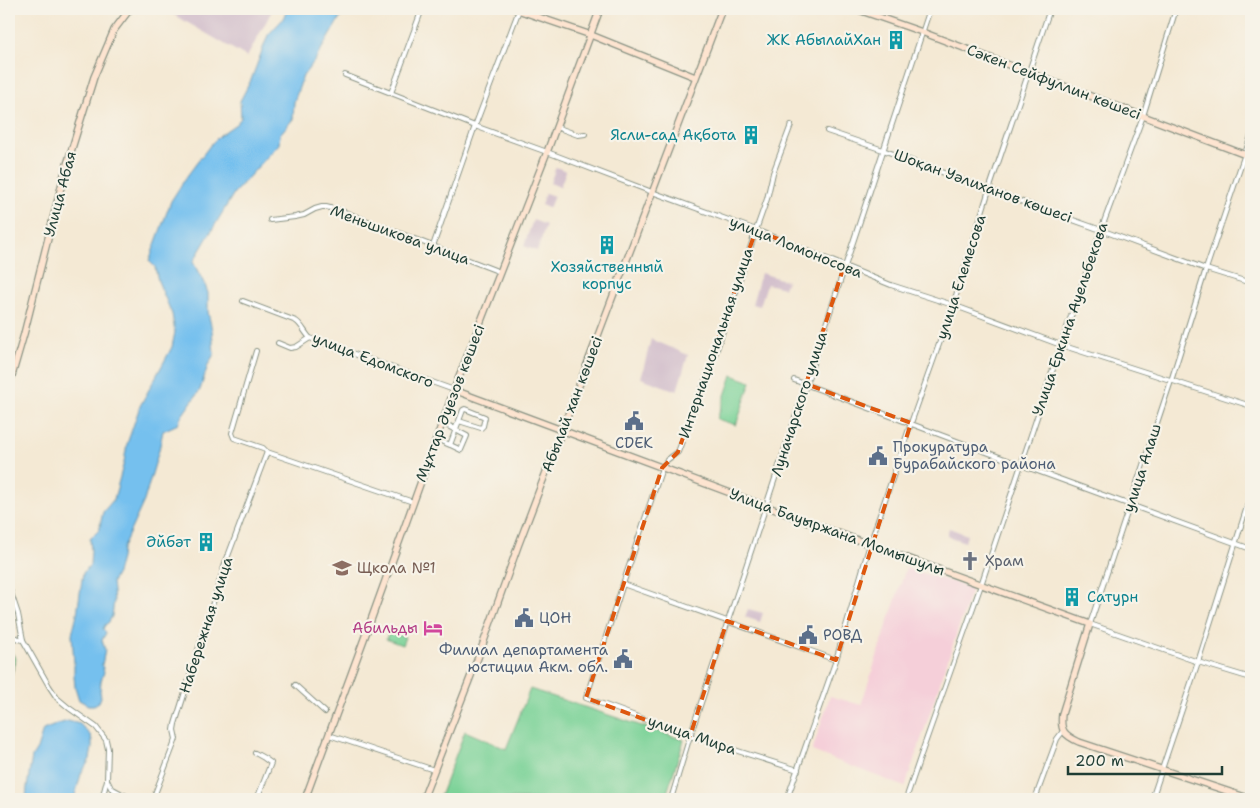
<svg xmlns="http://www.w3.org/2000/svg" width="1260" height="808" viewBox="0 0 1260 808" font-family="'Shantell Sans',sans-serif">
<style>
.built{fill:#f5cfd9}
.industrial{fill:#d1bdcb}
.green{fill:#7ad297;stroke:#4c8866}
.forest{fill:#63b480;stroke:#41785a}
.water{fill:#75c0ee;stroke:#4a7e91}
.lines{fill:none;stroke-linecap:round;stroke-linejoin:round}
.street-casing{stroke:#8a9384;stroke-width:6}
.secondary-casing{stroke:#8a9384;stroke-width:8}
.street{stroke:#fff;stroke-width:4}
.secondary{stroke:#fde4d0;stroke-width:5.5}
.marked{fill:none;stroke:#de580e;stroke-width:4;stroke-dasharray:10 6;stroke-linejoin:round}
.labels{text-anchor:middle;stroke-width:4.5;stroke-linejoin:round;paint-order:stroke}
.culture-label{font-size:15px;fill:#0d838f;stroke:#f7f3e8;text-anchor:end}
.street-label{font-size:15px;fill:#1f3d34;stroke:#f7f3e8}
.service-label{font-size:15px;fill:#4e5e75;stroke:#f7f3e8;text-anchor:start}
.worship-label{font-size:15px;fill:#5b616d;stroke:#f7f3e8;text-anchor:start}
.education-label{font-size:15px;fill:#785e54;stroke:#f7f3e8;text-anchor:start}
.hotel-label{font-size:15px;fill:#b23c85;stroke:#f7f3e8;text-anchor:end}
</style>
<rect width="100%" height="100%" fill="#f7f3e8"/>
<filter id="ink" filterUnits="userSpaceOnUse"><feTurbulence type="fractalNoise" baseFrequency=".02" numOctaves="2"/><feDisplacementMap in="SourceGraphic" scale="10" xChannelSelector="R" yChannelSelector="G"/><feConvolveMatrix kernelMatrix="1 2 1 2 8 2 1 2 1" color-interpolation-filters="sRGB"/></filter>
<filter id="wash" filterUnits="userSpaceOnUse"><feTurbulence type="fractalNoise" baseFrequency=".0096" numOctaves="4" result="noise"/><feDisplacementMap in="SourceGraphic" scale="20" xChannelSelector="R" yChannelSelector="G"/><feGaussianBlur stdDeviation="1.12" result="paint"/><feColorMatrix in="noise" values="0 0 0 0 0 0 0 0 0 0 0 0 0 0 0 0 0 1.4 0 .05"/><feComposite in="paint" operator="in"/></filter>
<g filter="url(#wash)">
<rect width="100%" height="100%" fill="#f4e9d4"/>
<!-- built -->
<polygon class="built" points="906,568 972,588 905,787 812,751 830,696 861,705"/>
<!-- industrial -->
<g class="industrial">
<polygon points="164,9 273,9 247,57"/>
<polygon points="556,167 566,171 560,187 550,183"/>
<polygon points="545,193 554,196 549,208 541,205"/>
<polygon points="533,220 546,225 537,251 524,246"/>
<polygon points="761,273 787,281 784,288 767,284 760,306 752,304"/>
<polygon points="651,339 688,355 677,391 641,378"/>
<polygon points="949,528 967,535 965,542 947,536"/>
<polygon points="748,609 763,613 760,622 745,617"/>
</g>
<!-- green -->
<g class="green">
<polygon points="732,375 751,382 736,425 717,419"/>
<polygon points="389,631 405,637 402,645 386,639"/>
<polygon points="530,689 684,740 665,799 439,799 465,731 506,749"/>
</g>
<!-- forest -->
<polygon class="forest" points="9,649 10,650 16,659 9,684"/>
<!-- water -->
<g class="water">
<polygon points="288,9 349,9 338,21 315,60 303,76 294,102 293,119 280,134 279,144 234,193 193,262 205,285 208,293 208,312 212,330 214,354 208,365 200,390 181,417 178,424 163,431 159,450 144,501 122,549 121,558 117,573 112,582 114,601 112,616 109,622 105,625 103,629 106,633 102,640 105,650 102,665 104,672 101,681 100,691 101,697 99,702 95,705 88,705 79,700 75,687 74,676 74,663 72,634 77,614 83,573 90,565 91,551 90,539 99,530 103,512 114,499 124,462 127,444 140,406 172,347 175,332 172,314 158,281 155,267 149,261 171,201 187,176 211,144 220,135 236,124 241,118 240,101 251,80 268,35 282,20"/>
<polygon points="68,721 80,724 91,736 92,741 92,748 90,759 81,774 74,799 26,799 27,787 32,757 37,749 43,730 58,724"/>
</g>
</g>
<g filter="url(#ink)">
<g class="lines">
<!-- street casing -->
<g class="street-casing">
<g id="street">
<polyline points="345,75 475,126 547,152 652,192 756,230 891,285 953,305 1061,345 1251,406"/>
<polyline points="391,93 422,9"/>
<polyline points="791,125 773,173 767,199 756,230 716,352 678,452 667,460 662,468 623,584 586,698 690,736 798,770"/>
<polyline points="556,127 578,135 585,134"/>
<polyline points="827,131 883,150 989,190 1101,230 1206,269 1251,283"/>
<polyline points="1251,136 1206,269 1171,381 1090,624 1198,662 1251,678"/>
<polyline points="270,220 295,217 304,215 315,209 322,207 326,207 342,211 500,272"/>
<polyline points="433,246 475,126 519,10"/>
<path d="M243,301L296,321C302,325 305,333 310,338L454,390"/>
<polyline points="278,343 290,348 296,347 310,338"/>
<polyline points="256,351 232,433 234,438 263,448 267,452 413,502"/>
<polyline points="794,380 1021,465 1251,549"/>
<path d="M442,422L455,429L459,421L481,428L483,426L485,417L465,409L463,410L450,445L436,439C444,442 453,446 461,450L467,436L442,423"/>
<polyline points="623,584 836,660"/>
<polyline points="9,587 18,614 23,640 49,686 57,698 69,708 96,727 106,740 108,749 107,780 102,799"/>
<polyline points="9,636 23,640"/>
<polyline points="295,685 325,712"/>
<polyline points="329,735 434,770"/>
<polyline points="255,753 264,758 271,763 257,799"/>
<polyline points="107,780 111,788 122,794 134,799"/>
<polyline points="153,799 176,739 174,730 175,724 225,564 267,452"/>
<polyline points="671,799 690,736 930,9"/>
<polyline points="787,799 836,660 870,544 911,423 953,305 989,190 1050,9"/>
<polyline points="906,799 923,749 981,585 1061,345 1101,230 1143,116 1176,9"/>
<polyline points="1035,799 1057,739 1063,731"/>
<polyline points="1152,799 1198,662 1251,494"/>
</g>
</g>
<!-- secondary casing -->
<g class="secondary-casing">
<g id="secondary">
<polyline points="515,9 591,35 695,77"/>
<polyline points="856,9 922,32 1251,157"/>
<polyline points="9,386 24,334 65,171 94,77 114,30 130,9"/>
<path d="M454,390L827,529L1090,624L1062,714C1060,731 1064,735 1079,742L1251,799"/>
<polyline points="305,799 371,620 454,390 547,152 600,9"/>
<polyline points="423,799 479,655 518,546 722,9"/>
</g>
</g>
<!-- street -->
<use href="#street" class="street"/>
<!-- secondary -->
<use href="#secondary" class="secondary"/>
</g>
</g>
<!-- marked area -->
<path class="marked" d="M756,230L844,266L806,384L911,423L836,660L727,621L690,736L586,698L662,468L678,452Z"/>
<!-- icons -->
<defs>
<g id="building-bare" transform="scale(1.5)"><path d="M-4-6H4V6H1V3H-1V6H-4ZM-2.5-4.3h1.7v1.8h-1.7ZM.8-4.3h1.7v1.8H.8ZM-2.5-1h1.7V.8h-1.7ZM.8-1h1.7V.8H.8Z" fill="#0f9aa8" stroke="#f7f3e8" stroke-width="2.5" paint-order="stroke"/></g>
<g id="civic-bare" transform="scale(1.5)"><path d="M-.6-6.5H3V-4.5H.6V-3L4-1V1h2V6H-6V1h2V-1L-.6-3ZM-1.2 2.5V6h2.4V2.5Z" fill="#5c6f8a" stroke="#f7f3e8" stroke-width="2.5" paint-order="stroke"/></g>
<g id="church-bare" transform="scale(1.5)"><path d="M-1.2-6h2.4v3.5h3.3v2.4h-3.3V6h-2.4V-.1h-3.3v-2.4h3.3Z" fill="#6b7280" stroke="#f7f3e8" stroke-width="2.5" paint-order="stroke"/></g>
<g id="school-bare" transform="scale(1.5)"><path d="M0-5L7-2L0 1L-7-2ZM-4 1L0 2.5L4 1V4Q0 6-4 4Z" fill="#8d6e63" stroke="#f7f3e8" stroke-width="2.5" paint-order="stroke"/></g>
<g id="hotel-bare" transform="scale(1.5)"><path d="M-6-4.5h1.5V1H6V5H4.5V3h-9V5H-6ZM-4 0a1.8 1.8 0 1 1 3.6 0ZM.5 0V-2.5h3Q6-2.5 6 0Z" fill="#d1479c" stroke="#f7f3e8" stroke-width="2.5" paint-order="stroke"/></g>
</defs>
<g fill-rule="evenodd">
<use href="#building-bare" x="896" y="40"/>
<use href="#building-bare" x="751" y="135"/>
<use href="#building-bare" x="607" y="245"/>
<use href="#civic-bare" x="634" y="421"/>
<use href="#civic-bare" x="878" y="456"/>
<use href="#building-bare" x="206" y="542"/>
<use href="#church-bare" x="970" y="561"/>
<use href="#school-bare" x="342" y="568"/>
<use href="#building-bare" x="1072" y="597"/>
<use href="#civic-bare" x="524" y="618"/>
<use href="#hotel-bare" x="433" y="628"/>
<use href="#civic-bare" x="808" y="635"/>
<use href="#civic-bare" x="623" y="659"/>
</g>
<g class="labels">
<!-- culture labels -->
<g class="culture-label">
<text x="881" y="45">ЖК АбылайХан</text>
<text x="736" y="140">Ясли-сад Ақбота</text>
<text x="607" y="272" text-anchor="middle">Хозяйственный<tspan x="607" dy="17">корпус</tspan></text>
<text x="191" y="547">Әйбәт</text>
<text x="1087" y="602" text-anchor="start">Сатурн</text>
</g>
<!-- street labels -->
<g class="street-label">
<text transform="translate(1054 82) rotate(21)" y="5">Сәкен Сейфуллин көшесі</text>
<text transform="translate(983 186) rotate(20)" y="5">Шоқан Уәлиханов көшесі</text>
<text transform="translate(60 194) rotate(-75)" y="5">Улица Абая</text>
<text transform="translate(400 235) rotate(20)" y="5">Меньшикова улица</text>
<text transform="translate(796 247) rotate(22)" y="5">улица Ломоносова</text>
<text transform="translate(961 277) rotate(-72)" y="5">улица Елемесова</text>
<text transform="translate(1070 319) rotate(-71)" y="5">Улица Еркина Ауельбекова</text>
<text transform="translate(716 343) rotate(-71)" y="5">Интернациональная улица</text>
<text transform="translate(373 360) rotate(21)" y="5">улица Едомского</text>
<text transform="translate(450 403) rotate(-69)" y="5">Мұхтар Әуезов көшесі</text>
<text transform="translate(572 404) rotate(-69)" y="5">Абылай хан көшесі</text>
<text transform="translate(799 404) rotate(-72)" y="5">Луначарского улица</text>
<text transform="translate(1142 468) rotate(-72)" y="5">улица Алаш</text>
<text transform="translate(837 532) rotate(20)" y="5">Улица Бауыржана Момышулы</text>
<text transform="translate(206 625) rotate(-72)" y="5">Набережная улица</text>
<text transform="translate(692 735) rotate(19)" y="5">улица Мира</text>
</g>
<!-- service labels -->
<g class="service-label">
<text x="634" y="448" text-anchor="middle">CDEK</text>
<text x="893" y="452">Прокуратура<tspan x="893" dy="17">Бурабайского района</tspan></text>
<text x="539" y="623">ЦОН</text>
<text x="823" y="640">РОВД</text>
<text x="608" y="655" text-anchor="end">Филиал департамента<tspan x="608" dy="17">юстиции Акм. обл.</tspan></text>
</g>
<!-- worship labels -->
<g class="worship-label">
<text x="985" y="566">Храм</text>
</g>
<!-- education labels -->
<g class="education-label">
<text x="357" y="573">Щкола №1</text>
</g>
<!-- hotel labels -->
<g class="hotel-label">
<text x="418" y="633">Абильды</text>
</g>
</g>
<!-- margin -->
<rect width="1260" height="808" fill="none" stroke="#f7f3e8" stroke-width="30"/>
<!-- scale -->
<path d="M1068 766v8h154v-8" fill="none" stroke="#1f3d34" stroke-width="2.5"/>
<text x="1075" y="766" font-size="15" fill="#1f3d34" stroke="#f7f3e8" stroke-width="4" paint-order="stroke">200 m</text>
</svg>
